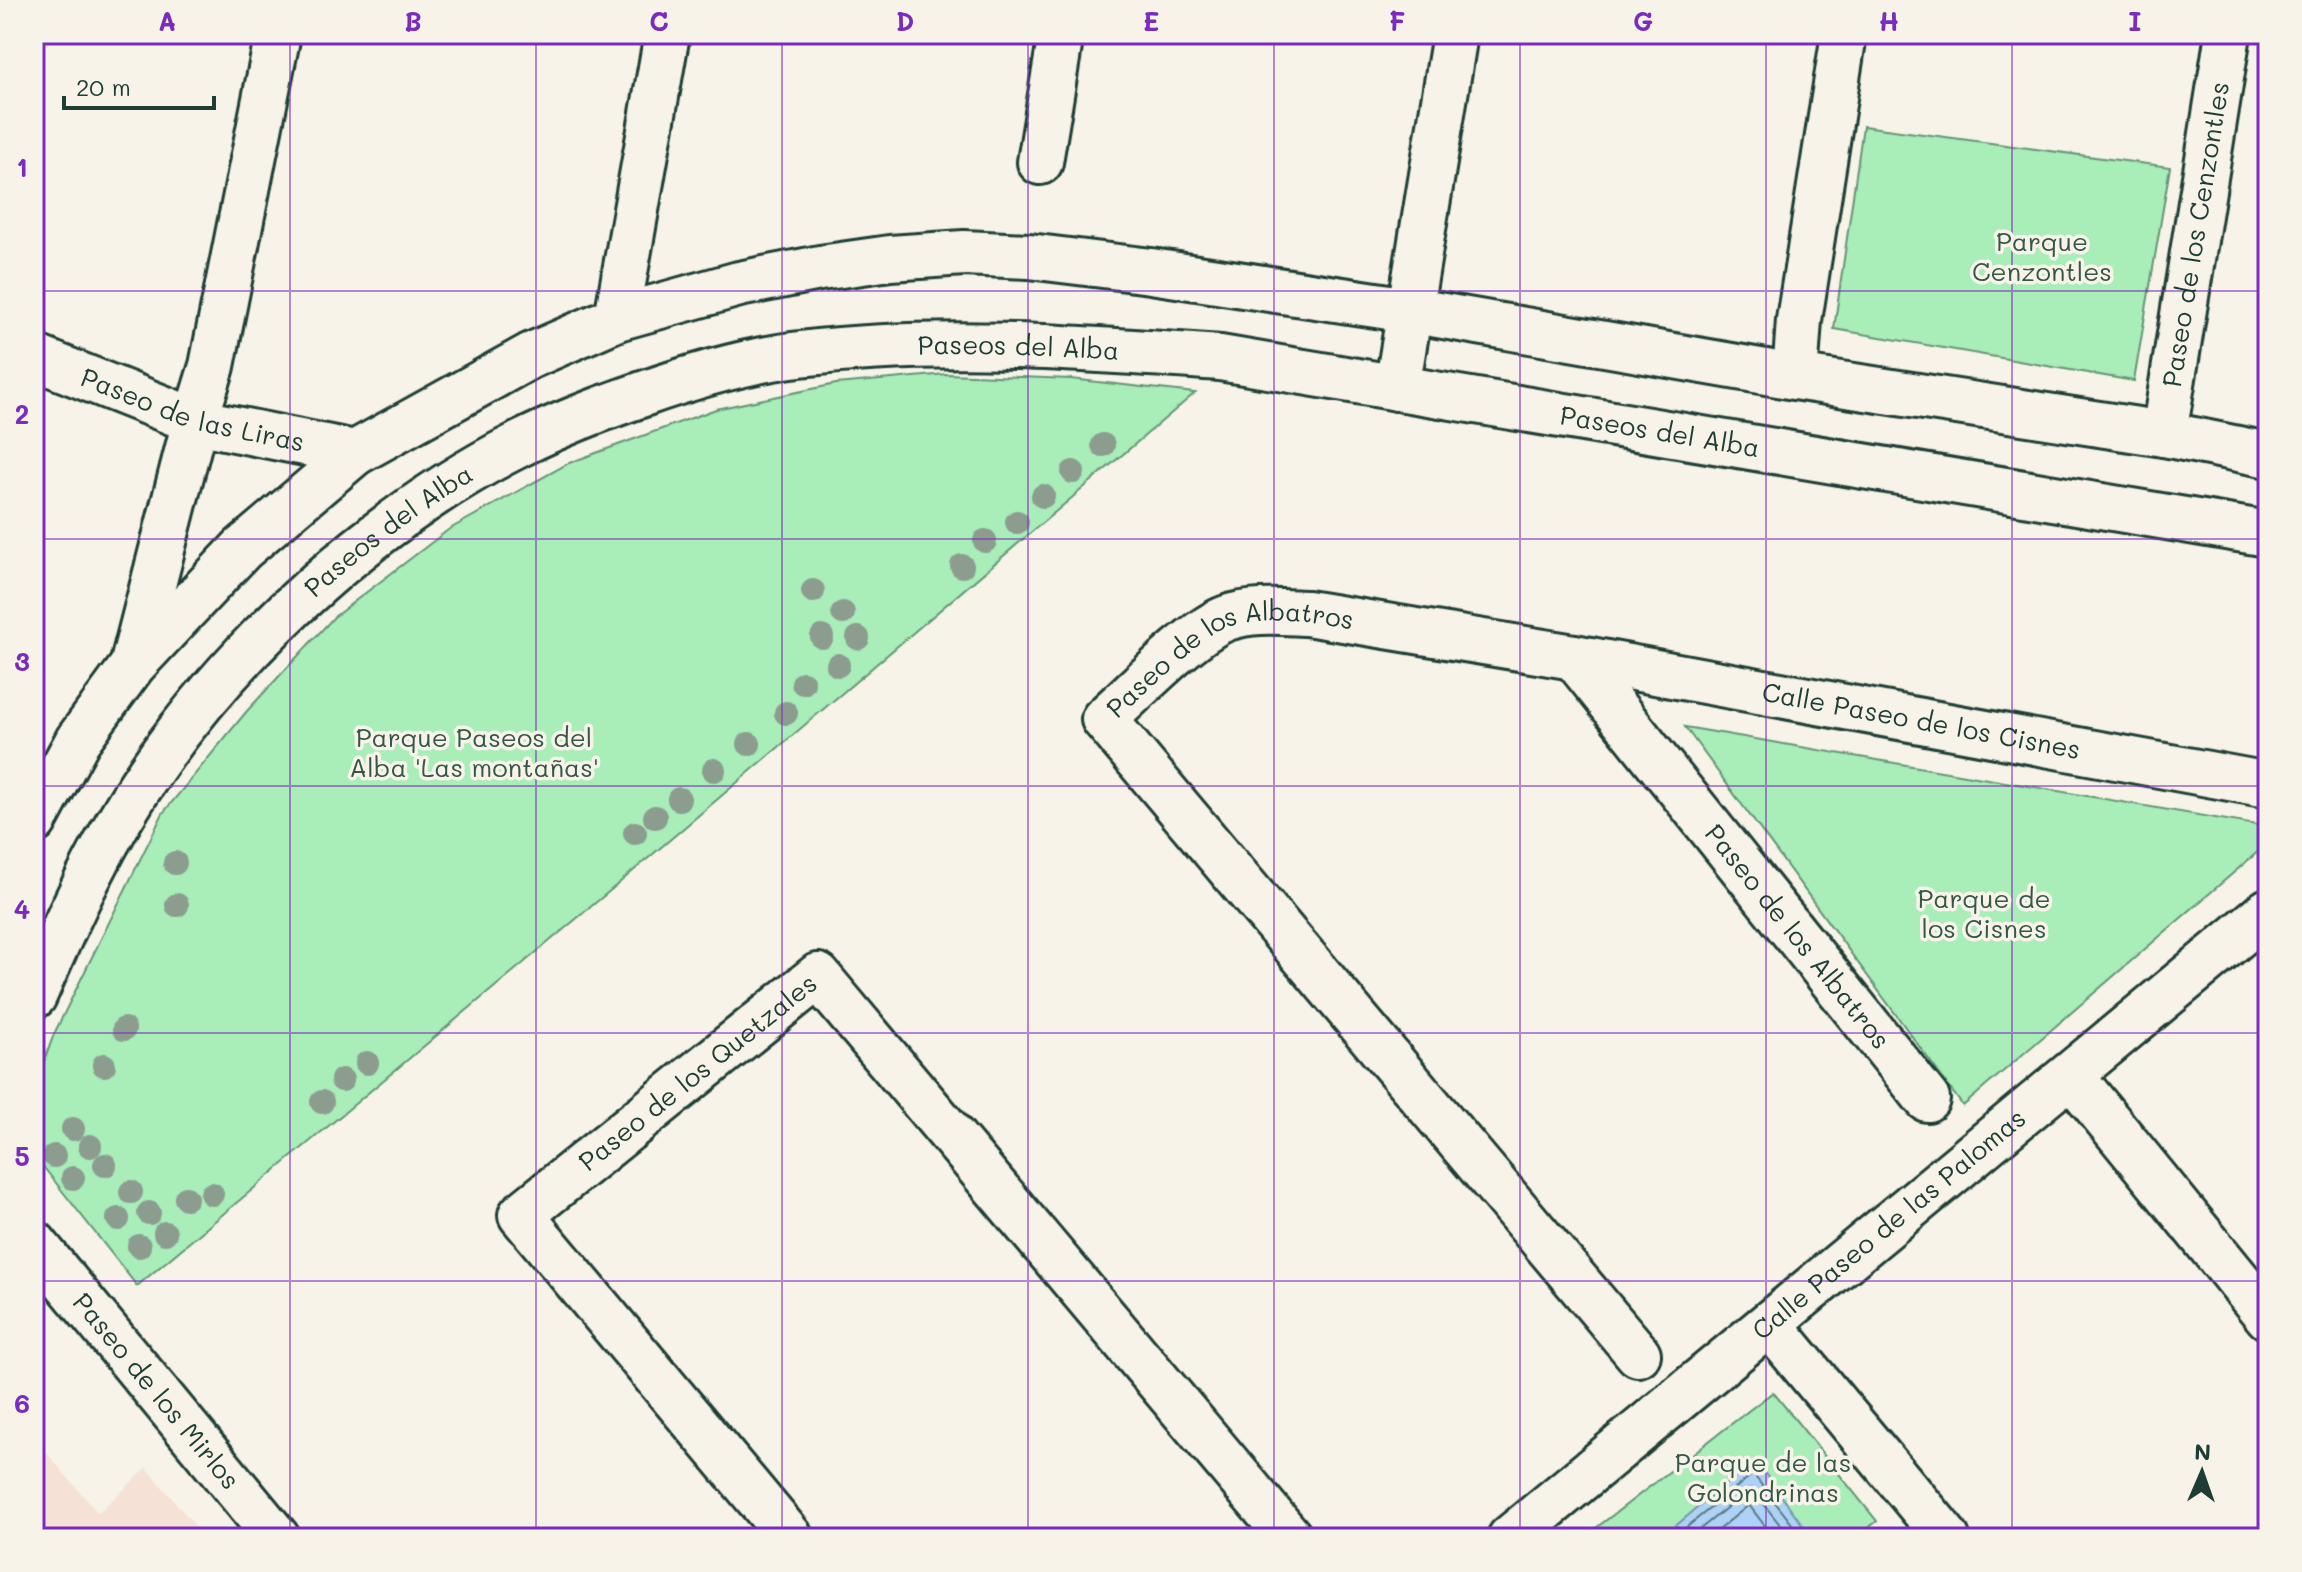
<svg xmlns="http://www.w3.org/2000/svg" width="2302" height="1572" viewBox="0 0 2302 1572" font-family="Mali,sans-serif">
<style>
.built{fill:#f5e1d6}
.green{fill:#a9edb8;stroke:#649576;stroke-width:2}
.water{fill:#add2f6;stroke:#7496a8;stroke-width:2}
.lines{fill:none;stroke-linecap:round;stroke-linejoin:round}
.shore{stroke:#587982;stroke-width:2}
.minor-casing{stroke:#1f3d34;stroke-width:50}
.minor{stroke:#f7f3e8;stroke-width:44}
.tree{fill:#8c9d90}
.grid{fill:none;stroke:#7b2cbf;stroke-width:2;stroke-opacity:0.55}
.labels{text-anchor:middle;stroke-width:7;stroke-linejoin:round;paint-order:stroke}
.street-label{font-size:26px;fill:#1f3d34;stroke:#f7f3e8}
.park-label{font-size:26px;fill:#345748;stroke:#f7f3e8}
.neatline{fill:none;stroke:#7b2cbf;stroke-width:3}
.grid-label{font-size:26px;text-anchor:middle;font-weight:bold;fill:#7b2cbf}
</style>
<rect width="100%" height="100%" fill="#f7f3e8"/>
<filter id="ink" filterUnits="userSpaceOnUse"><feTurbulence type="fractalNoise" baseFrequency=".0125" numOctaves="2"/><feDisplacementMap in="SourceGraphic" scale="16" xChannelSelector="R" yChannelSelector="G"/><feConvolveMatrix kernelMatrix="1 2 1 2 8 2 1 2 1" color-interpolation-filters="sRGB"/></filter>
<g filter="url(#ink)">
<!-- built -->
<polygon class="built" points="34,1438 98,1513 147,1468 205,1538 34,1538"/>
<!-- green -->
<g class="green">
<polygon points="1863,126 2170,167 2134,381 1834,329"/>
<polygon points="947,374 1071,379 1195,393 612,889 137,1286 34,1155 34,1089 54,1034 163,813 247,711 334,617 448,530 569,463 716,409 836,384"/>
<polygon points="1685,727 2268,827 2268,843 1963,1106"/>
<polygon points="1773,1392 1877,1521 1856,1538 1583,1538"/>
</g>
<!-- water -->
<polygon class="water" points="1755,1460 1808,1532 1800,1538 1661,1538"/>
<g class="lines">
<!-- shore -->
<g class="shore">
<polyline points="1673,1538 1753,1474 1796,1529 1796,1538"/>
<polyline points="1689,1538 1751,1488 1785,1531 1786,1538"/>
<polyline points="1708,1538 1749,1505 1774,1538"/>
</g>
<!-- minor casing -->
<g class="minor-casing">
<g id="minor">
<polyline points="1040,162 1061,34"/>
<polyline points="617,318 667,34"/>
<path id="s1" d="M34,357L195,421L355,453"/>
<polyline points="1795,377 1799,320 1844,34"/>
<polyline points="1397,388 1455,34"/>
<path id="s2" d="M2164,434L2228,34"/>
<path id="s3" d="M1574,657L1927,1099"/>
<polyline points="134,659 195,421 212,366 278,34"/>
<polyline points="34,821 78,740 133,665 242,549 355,453 530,356 617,318 739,284 820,268 890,258 964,253 1029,256 1151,271 1409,310 1795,377 2164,434 2268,455"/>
<path id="s4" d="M34,996C68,917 104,838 153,767C241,640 382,513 520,444C560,424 602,408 643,394C694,376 747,360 800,354C940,337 1080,348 1220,358L2268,534"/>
<polyline points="2071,1075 2268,1317"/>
<path id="s5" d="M34,1243L277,1538"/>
<polyline points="1770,1325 1947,1538"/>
<path id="s6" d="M1638,1354L1104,719C1134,693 1193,630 1227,618C1252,609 1280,612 1307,613L1574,657L2268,785"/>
<path id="s7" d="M791,1538L521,1215L818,976L1290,1538"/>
<path id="s8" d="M1510,1538L2268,911"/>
</g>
</g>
<!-- minor -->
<use href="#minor" class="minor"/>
</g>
<!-- trees -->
<g class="tree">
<circle cx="1103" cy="445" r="12"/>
<circle cx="1073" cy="472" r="12"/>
<circle cx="1043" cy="496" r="12"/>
<circle cx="1017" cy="522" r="12"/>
<circle cx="985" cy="541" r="12"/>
<circle cx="962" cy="566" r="12"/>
<circle cx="813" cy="591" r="12"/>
<circle cx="843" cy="613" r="12"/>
<circle cx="822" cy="637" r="12"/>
<circle cx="858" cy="638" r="12"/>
<circle cx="838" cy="665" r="12"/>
<circle cx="803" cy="683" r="12"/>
<circle cx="786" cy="713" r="12"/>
<circle cx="749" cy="744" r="12"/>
<circle cx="714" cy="770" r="12"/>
<circle cx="679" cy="799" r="12"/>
<circle cx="655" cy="817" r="12"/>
<circle cx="635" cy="833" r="12"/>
<circle cx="175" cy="863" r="12"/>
<circle cx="177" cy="905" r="12"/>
<circle cx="124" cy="1029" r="12"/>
<circle cx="367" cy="1063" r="12"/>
<circle cx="104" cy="1065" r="12"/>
<circle cx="342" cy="1080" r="12"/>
<circle cx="322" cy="1102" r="12"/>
<circle cx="73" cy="1129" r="12"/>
<circle cx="90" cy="1146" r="12"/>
<circle cx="54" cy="1156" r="12"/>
<circle cx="105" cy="1165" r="12"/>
<circle cx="73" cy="1178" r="12"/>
<circle cx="131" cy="1192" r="12"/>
<circle cx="212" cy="1194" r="12"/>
<circle cx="186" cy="1198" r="12"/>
<circle cx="149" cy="1213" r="12"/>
<circle cx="118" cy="1219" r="12"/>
<circle cx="165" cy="1233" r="12"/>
<circle cx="139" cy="1246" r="12"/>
</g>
</g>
<!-- grid -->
<path class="grid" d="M290,34V1538M536,34V1538M782,34V1538M1028,34V1538M1274,34V1538M1520,34V1538M1766,34V1538M2012,34V1538M34,291H2268M34,539H2268M34,786H2268M34,1033H2268M34,1281H2268"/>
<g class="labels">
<!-- street labels -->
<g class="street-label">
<text dy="9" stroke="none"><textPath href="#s2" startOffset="202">Paseo de los Cenzontles</textPath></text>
<text dy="9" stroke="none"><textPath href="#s4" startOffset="1266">Paseos del Alba</textPath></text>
<text dy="9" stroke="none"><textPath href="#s1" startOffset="168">Paseo de las Liras</textPath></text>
<text dy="9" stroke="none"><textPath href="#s4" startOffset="1914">Paseos del Alba</textPath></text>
<text dy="9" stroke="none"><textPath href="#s4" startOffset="594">Paseos del Alba</textPath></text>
<text dy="9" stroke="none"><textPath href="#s6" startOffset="978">Paseo de los Albatros</textPath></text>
<text dy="9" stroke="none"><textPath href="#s6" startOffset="1694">Calle Paseo de los Cisnes</textPath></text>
<text dy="9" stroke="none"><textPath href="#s3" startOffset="358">Paseo de los Albatros</textPath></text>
<text dy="9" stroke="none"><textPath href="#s7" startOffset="648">Paseo de los Quetzales</textPath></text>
<text dy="9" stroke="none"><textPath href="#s8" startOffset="492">Calle Paseo de las Palomas</textPath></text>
<text dy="9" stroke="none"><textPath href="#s5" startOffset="192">Paseo de los Mirlos</textPath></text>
</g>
<!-- park labels -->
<g class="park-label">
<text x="2042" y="251">Parque<tspan x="2042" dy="30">Cenzontles</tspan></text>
<text x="474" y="747">Parque Paseos del<tspan x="474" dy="30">Alba 'Las montañas'</tspan></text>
<text x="1984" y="908">Parque de<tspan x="1984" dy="30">los Cisnes</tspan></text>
<text x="1763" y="1472">Parque de las<tspan x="1763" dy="30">Golondrinas</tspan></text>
</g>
</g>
<!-- margin -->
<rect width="2302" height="1572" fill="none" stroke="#f7f3e8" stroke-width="88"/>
<!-- north arrow -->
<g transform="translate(2202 1472) rotate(2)" stroke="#f7f3e8" stroke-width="6" paint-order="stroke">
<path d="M0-6L14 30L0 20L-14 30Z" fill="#1f3d34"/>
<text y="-12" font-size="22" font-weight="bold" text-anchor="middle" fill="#1f3d34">N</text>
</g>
<!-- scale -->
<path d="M64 96v12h150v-12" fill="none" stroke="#1f3d34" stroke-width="4"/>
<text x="76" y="96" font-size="24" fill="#1f3d34" stroke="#f7f3e8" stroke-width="6" paint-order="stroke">20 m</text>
<rect x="44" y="44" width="2214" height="1484" class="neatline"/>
<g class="grid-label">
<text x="167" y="31">A</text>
<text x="413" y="31">B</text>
<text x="659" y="31">C</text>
<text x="905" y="31">D</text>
<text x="1151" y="31">E</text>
<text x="1397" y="31">F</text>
<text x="1643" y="31">G</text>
<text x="1889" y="31">H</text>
<text x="2135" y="31">I</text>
<text x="22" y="177">1</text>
<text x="22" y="424">2</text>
<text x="22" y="671">3</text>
<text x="22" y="919">4</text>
<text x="22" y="1166">5</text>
<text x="22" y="1413">6</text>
</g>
</svg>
